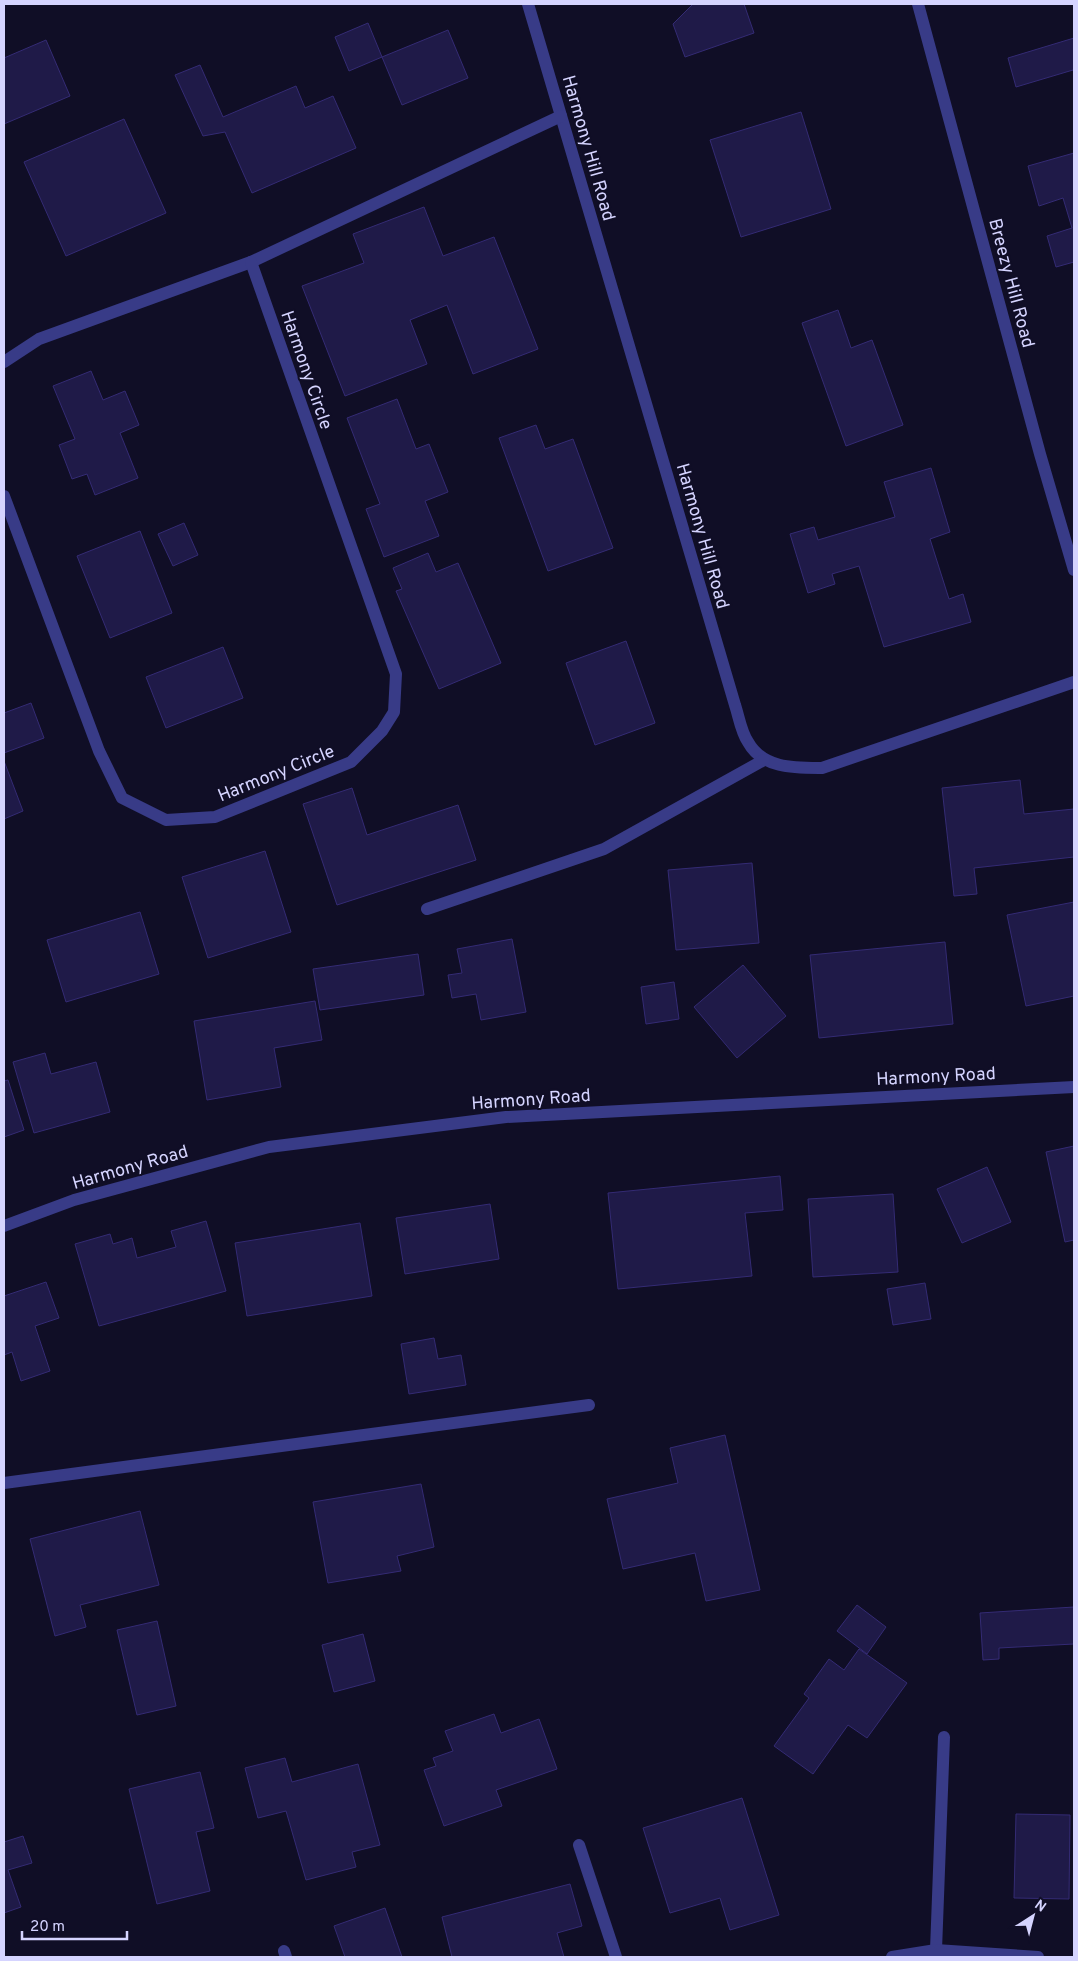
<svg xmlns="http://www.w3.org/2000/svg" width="1078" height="1961" viewBox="0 0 1078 1961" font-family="Overpass,sans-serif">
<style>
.building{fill:#1f1a48;stroke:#342b74}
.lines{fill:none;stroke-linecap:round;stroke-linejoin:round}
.minor{stroke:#383b87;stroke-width:12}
.labels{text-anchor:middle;stroke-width:4;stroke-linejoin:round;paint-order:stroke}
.street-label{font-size:18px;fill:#d5d4ff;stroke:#100e26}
</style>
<rect width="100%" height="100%" fill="#100e26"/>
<!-- building -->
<g class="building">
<polygon points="691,4 744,4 754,33 685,57 673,24 692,5"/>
<polygon points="368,23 382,57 349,71 335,37"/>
<polygon points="448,30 468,78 402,105 382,57"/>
<polygon points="1074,38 1074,72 1073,70 1016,87 1008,58"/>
<polygon points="46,40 70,96 4,124 4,58"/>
<polygon points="200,65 223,117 296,86 305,108 333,96 356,148 252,193 225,132 203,136 175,75"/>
<polygon points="801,112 831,209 741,237 710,140"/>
<polygon points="124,119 166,213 66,256 24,162"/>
<polygon points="1074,153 1074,262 1056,267 1047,236 1072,228 1063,198 1039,206 1028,166"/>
<polygon points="424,207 443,256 494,237 538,349 473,374 447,305 410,320 427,364 345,396 302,286 364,263 353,234"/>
<polygon points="838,310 851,348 872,340 903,425 846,446 802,323"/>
<polygon points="91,371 103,400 125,391 139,425 120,433 138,478 95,495 87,474 72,479 59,445 75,439 53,386"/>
<polygon points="397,399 416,449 429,444 448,492 425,501 439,536 384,557 366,509 380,504 347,418"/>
<polygon points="536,425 545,449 573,439 613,548 548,571 499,438"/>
<polygon points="931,468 950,532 930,539 949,599 963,594 971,622 884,647 859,566 832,574 835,584 808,593 790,534 814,527 818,540 895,517 884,482"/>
<polygon points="184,523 198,555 173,566 158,534"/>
<polygon points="140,531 172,613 110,638 77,556"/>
<polygon points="428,553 436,572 458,563 501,663 439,689 396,591 402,589 393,568"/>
<polygon points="626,641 655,723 595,745 566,663"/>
<polygon points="223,647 243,698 166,728 146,677"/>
<polygon points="31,703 44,738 4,753 4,713"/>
<polygon points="4,761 23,811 4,819"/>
<polygon points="1020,780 1024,814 1074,809 1074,857 974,868 977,894 954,896 942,788"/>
<polygon points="352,788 367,835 458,805 476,860 337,905 303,804"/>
<polygon points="265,851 291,932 208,958 182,877"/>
<polygon points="752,863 759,943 676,950 668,870"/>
<polygon points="1074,902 1074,996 1026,1006 1007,915"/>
<polygon points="140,912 159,974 66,1002 47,940"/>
<polygon points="512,939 526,1012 481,1020 476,994 452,998 448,975 462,973 457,949"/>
<polygon points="945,942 953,1024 819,1038 810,955"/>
<polygon points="418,954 424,995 320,1010 313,969"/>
<polygon points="743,965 786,1016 737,1058 694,1007"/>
<polygon points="674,982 679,1019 646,1024 641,987"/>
<polygon points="315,1001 322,1040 274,1048 281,1087 207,1100 194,1021"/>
<polygon points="45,1053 51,1074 96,1062 110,1112 34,1133 13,1062"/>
<polygon points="8,1080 24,1130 4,1137 4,1081"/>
<polygon points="1074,1146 1074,1240 1065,1242 1046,1152"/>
<polygon points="987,1167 1011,1222 962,1243 937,1189"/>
<polygon points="780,1176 783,1210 745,1213 752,1276 618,1289 608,1193"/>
<polygon points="893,1194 898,1272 813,1277 808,1199"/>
<polygon points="490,1204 499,1259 405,1274 396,1218"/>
<polygon points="206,1221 226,1291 99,1326 75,1244 110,1234 113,1244 132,1238 137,1258 176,1247 171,1231"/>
<polygon points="360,1223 372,1296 247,1316 235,1243"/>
<polygon points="46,1282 59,1318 35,1326 50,1371 21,1381 12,1352 4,1355 4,1296"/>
<polygon points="925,1283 931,1319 893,1325 887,1289"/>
<polygon points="434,1338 438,1359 461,1355 466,1385 409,1394 401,1344"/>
<polygon points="725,1435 760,1590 706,1601 695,1553 623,1569 607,1499 678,1483 670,1448"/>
<polygon points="421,1484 434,1547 397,1556 401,1571 328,1583 313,1502"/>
<polygon points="140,1511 159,1585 80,1605 86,1627 55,1636 30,1539"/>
<polygon points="857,1605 886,1627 867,1654 837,1631"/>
<polygon points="1074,1607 1074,1644 999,1648 999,1659 983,1660 980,1613"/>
<polygon points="157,1621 176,1706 137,1715 117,1630"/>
<polygon points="363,1634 375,1681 334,1692 322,1645"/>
<polygon points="859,1649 907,1683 867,1738 848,1725 813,1774 774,1746 809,1698 804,1694 829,1659 844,1670"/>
<polygon points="494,1714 501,1733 539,1719 557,1769 496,1790 502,1806 444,1826 424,1770 436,1766 433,1758 453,1751 445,1731"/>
<polygon points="285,1758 292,1782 358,1764 380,1845 352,1852 356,1867 306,1880 286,1811 258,1818 245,1768"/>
<polygon points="200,1772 214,1828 196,1832 210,1891 157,1904 129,1789"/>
<polygon points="742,1798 779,1915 730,1930 720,1898 670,1913 643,1828"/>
<polygon points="1016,1814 1070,1815 1069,1899 1014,1898"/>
<polygon points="23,1836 32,1863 8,1870 21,1907 4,1913 4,1842"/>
<polygon points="570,1884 582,1926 557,1933 564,1957 452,1957 442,1917"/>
<polygon points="385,1908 402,1957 345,1957 334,1926"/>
</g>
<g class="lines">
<!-- minor -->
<g class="minor">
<path d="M528,4L735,705C739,717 741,732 748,742C763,769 795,768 822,768L1074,682"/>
<polyline points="918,4 1040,454 1074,570"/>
<polyline points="4,362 39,339 251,262 561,116"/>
<polyline points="4,496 99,751 122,798 166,820 215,817 351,762 382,731 394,712 396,674 251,262"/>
<polyline points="427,909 604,849 764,760"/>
<polyline points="4,1226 74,1200 269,1147 506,1117 1074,1087"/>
<polyline points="4,1483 589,1405"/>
<polyline points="579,1845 616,1957"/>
<polyline points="936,1950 944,1737"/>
<polyline points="284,1951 286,1957"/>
<polyline points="892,1957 936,1950 1038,1957"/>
</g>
</g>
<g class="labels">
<!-- street labels -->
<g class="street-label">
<text transform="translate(589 148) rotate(74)" y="6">Harmony Hill Road</text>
<text transform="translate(1012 283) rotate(75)" y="6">Breezy Hill Road</text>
<text transform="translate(307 370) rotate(71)" y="6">Harmony Circle</text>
<text transform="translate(703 536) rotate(74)" y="6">Harmony Hill Road</text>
<text transform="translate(276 773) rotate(-22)" y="6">Harmony Circle</text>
<text transform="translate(936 1076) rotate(-3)" y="6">Harmony Road</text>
<text transform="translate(531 1099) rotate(-4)" y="6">Harmony Road</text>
<text transform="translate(130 1167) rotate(-16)" y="6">Harmony Road</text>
</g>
</g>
<!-- border -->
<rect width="1078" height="1961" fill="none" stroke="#d5d4ff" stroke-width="10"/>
<!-- north arrow -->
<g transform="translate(1033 1916) rotate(36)" stroke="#100e26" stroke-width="4" paint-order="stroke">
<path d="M0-4L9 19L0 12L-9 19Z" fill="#d5d4ff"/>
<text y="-8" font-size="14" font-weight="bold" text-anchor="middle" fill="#d5d4ff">N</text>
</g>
<!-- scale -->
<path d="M22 1931v8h105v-8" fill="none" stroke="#d5d4ff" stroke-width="2.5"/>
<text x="30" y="1931" font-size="15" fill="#d5d4ff" stroke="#100e26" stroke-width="4" paint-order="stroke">20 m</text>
</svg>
